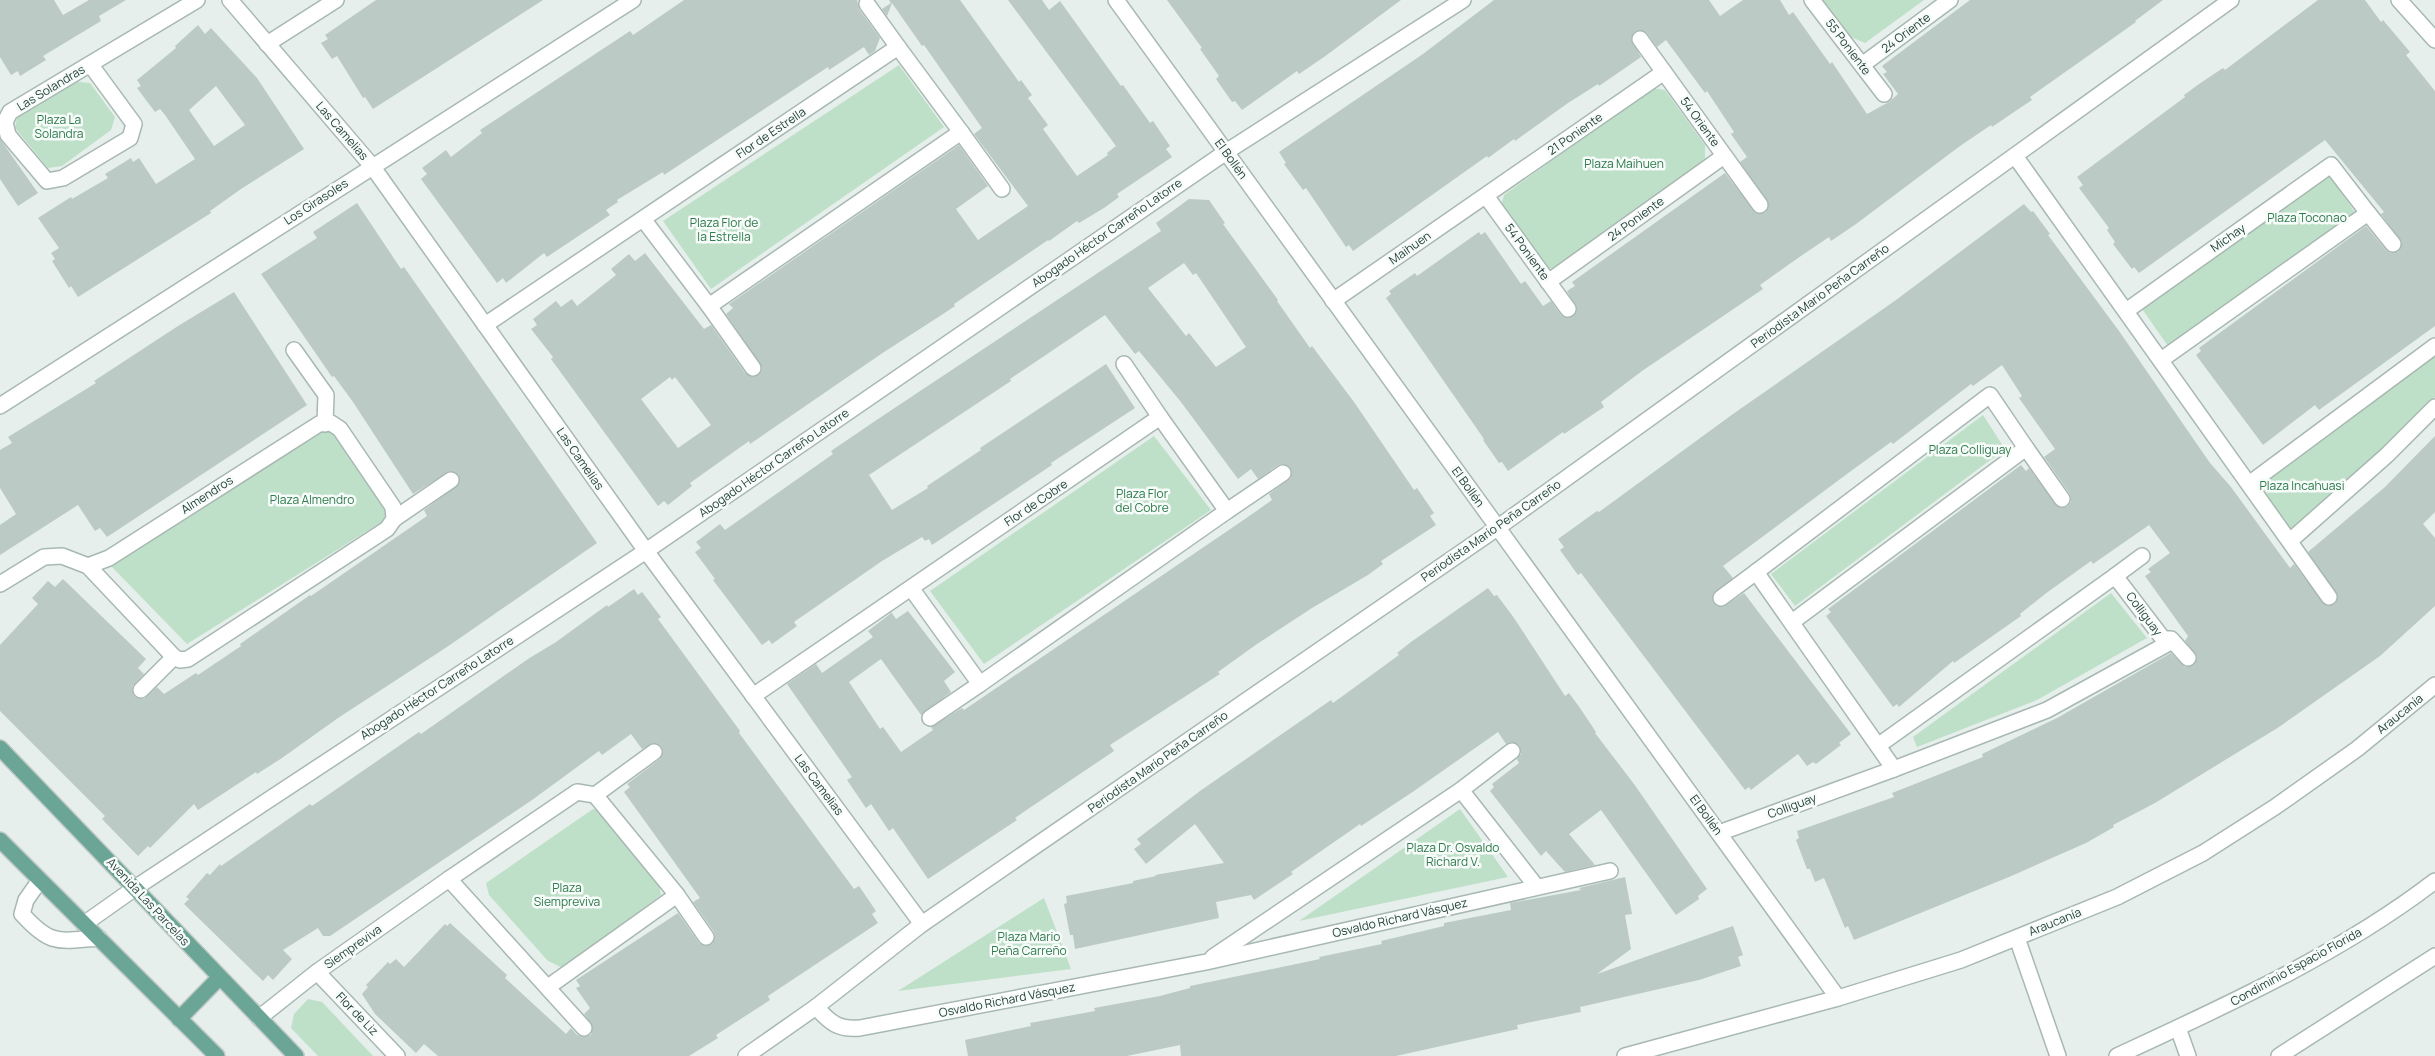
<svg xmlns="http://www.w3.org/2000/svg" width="2435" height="1056" viewBox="0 0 2435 1056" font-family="Manrope,sans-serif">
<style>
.green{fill:#bfe0c8}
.building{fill:#bbcac4;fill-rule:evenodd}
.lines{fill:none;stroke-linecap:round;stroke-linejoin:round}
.minor-casing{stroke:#a8b8b2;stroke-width:18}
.major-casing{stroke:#c2cac8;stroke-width:18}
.minor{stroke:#fff;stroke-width:15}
.major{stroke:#6aa596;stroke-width:15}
.labels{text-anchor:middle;stroke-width:5;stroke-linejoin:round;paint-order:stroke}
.street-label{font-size:12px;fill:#24423a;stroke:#f7fbf9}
.park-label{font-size:12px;fill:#2d7a4b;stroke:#f7fbf9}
</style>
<rect width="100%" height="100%" fill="#e6efeb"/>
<!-- green -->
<g class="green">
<polygon points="1821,0 1924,0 1865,43 1851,37"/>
<polygon points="899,65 944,127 711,289 663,221"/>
<polygon points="72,81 90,83 115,117 111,130 62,166 48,168 15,128 18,112"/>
<polygon points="1652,88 1665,90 1705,145 1705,161 1556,269 1545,268 1501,206 1504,195"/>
<polygon points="2328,173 2356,214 2168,346 2140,306"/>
<polygon points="2435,354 2435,397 2391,443 2290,532 2260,483"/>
<polygon points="1983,415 2005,449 1795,606 1771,574"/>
<polygon points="323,428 337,432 387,508 383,521 187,644 109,564"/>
<polygon points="1154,436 1211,510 984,664 930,591"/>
<polygon points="2111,593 2147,638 2037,700 1917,747 1913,737"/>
<polygon points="593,809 604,813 659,885 661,895 563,968 548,961 489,895 486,883"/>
<polygon points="1460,809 1508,877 1299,921"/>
<polygon points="1044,898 1071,969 898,991"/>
<polygon points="308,999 322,1002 373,1056 318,1056 291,1028 294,1014"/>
</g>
<!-- building -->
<g class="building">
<polygon points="0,0 54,0 63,15 89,0 126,0 99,16 101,21 43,56 46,60 20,76 18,71 11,75 0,57"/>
<polygon points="376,0 543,0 373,109 365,97 363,98 337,56 332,59 321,43 328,39 325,35"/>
<polygon points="684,0 857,0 859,9 880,38 875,51 869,55 864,47 829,70 828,67 664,175 663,172 617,200 618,202 606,210 610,215 547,257 544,253 506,283 503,278 497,283 421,179 427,174 422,168 446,150 451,157 482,133 480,130 630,31 633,35"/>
<path d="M889,0H960L1019,82L1021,80L1032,95L1028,98L1048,125L1043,129L1077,176L1108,155L1107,153L1116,146L1008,0H1042L1049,10L1060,1L1121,86L1123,85L1150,123L1153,121L1170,146L1166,149L1172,157L1117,194L1119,197L1104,208L1079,223L1077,221L1049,241L1048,240L954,304L955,306L940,316L884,352L750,444L749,441L690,483L692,486L668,505L664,501L658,506L551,359L553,357L531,329L537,325L533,319L556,301L561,307L572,299L577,306L616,275L611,269L629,254L635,261L645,253L704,329L711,325L745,373L754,377L761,372L762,367L726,314L733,308L729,304L959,145L988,186L956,209L978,240L1028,206L974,134L982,128L924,45L922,46L892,3L887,16L882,9L891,3ZM670,377L672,380L675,377L711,425L678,448L641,399Z"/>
<polygon points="1167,0 1401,0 1324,57 1299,74 1297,71 1242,110 1235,101 1232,102 1216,79 1219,76 1200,49 1202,48"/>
<polygon points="1494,0 1709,0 1720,16 1743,0 1780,0 1789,15 1793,12 1830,64 1832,62 1867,114 1889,102 1898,94 1883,74 1887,72 1882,66 1970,0 2163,0 2135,21 2136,22 2030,97 2032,100 2017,110 1992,127 1991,125 1960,146 1856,224 1831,241 1829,237 1798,258 1760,285 1763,289 1642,371 1601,402 1604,407 1564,434 1563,432 1508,471 1502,462 1499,463 1483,440 1484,439 1386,298 1391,294 1389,291 1415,273 1417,276 1479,232 1481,235 1485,232 1521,284 1525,281 1543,306 1551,301 1561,315 1569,318 1576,313 1577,309 1567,291 1575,286 1572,282 1725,173 1756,213 1765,213 1769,205 1740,162 1747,157 1731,134 1734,132 1707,91 1705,93 1666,40 1657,47 1647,33 1640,30 1634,32 1631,39 1641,57 1599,86 1598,84 1568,103 1515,141 1514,139 1488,158 1487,156 1353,251 1349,245 1346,247 1306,188 1303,190 1284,164 1286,163 1279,152 1423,54"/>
<polygon points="2318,0 2365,0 2381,22 2383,20 2410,52 2406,55 2435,91 2435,326 2319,410 2315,405 2263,445 2196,355 2201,351 2199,348 2366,226 2386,250 2390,253 2398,252 2402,242 2381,214 2384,212 2325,140 2139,273 2134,267 2132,269 2113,244 2115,242 2107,230 2109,228 2079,188 2083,185 2077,177 2185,97 2184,95 2199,84 2223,68 2225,70"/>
<path d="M198,25L205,34L211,28L257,78L304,149L241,189L210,211L211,213L78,297L71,286L69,288L52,261L55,259L51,253L59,248L38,218L71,197L72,199L108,178L105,174L131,158L133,162L139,158L156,184L195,159L165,115L160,109L155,112L137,88L141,86L137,80L176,48L175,46ZM216,86L245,125L214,146L189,110Z"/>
<polygon points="0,139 38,193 18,206 0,179"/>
<path d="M1189,199L1209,200L1225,223L1223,224L1278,300L1277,301L1310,348L1312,346L1354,402L1414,490L1417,488L1434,513L1430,516L1436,525L1381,561L1383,564L1368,575L1312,608L1257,644L1218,672L1220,674L1110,745L1114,751L1028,809L1015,818L1017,820L928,879L893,828L889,831L871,804L866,808L847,780L852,777L787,684L816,664L822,673L873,637L868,631L890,614L891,612L896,619L908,611L955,672L944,681L951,692L921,715L881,659L849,682L880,729L883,727L901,752L933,730L931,727L962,708L964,710L1245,519L1272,500L1269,494L1291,478L1290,467L1283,464L1278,465L1258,479L1251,469L1238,479L1181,402L1139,351L1135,354L1105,315L1010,379L1011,381L869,475L892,510L928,488L927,486L981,450L980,448L1106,364L1135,408L1051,463L1052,465L932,545L929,539L925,541L922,537L882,561L794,622L797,626L772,644L769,640L762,645L713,580L715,579L695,552L701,548L696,542L720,524L725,530L833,454L831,451L878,419L1161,231L1156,223ZM1184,263L1193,275L1196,273L1246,347L1216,367L1189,333L1186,336L1148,288Z"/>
<polygon points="357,203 401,269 404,267 597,543 447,647 338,718 282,758 257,774 256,772 198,810 194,804 150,848 148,846 138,856 102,819 105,816 0,711 0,645 38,604 32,598 48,581 55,587 63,579 146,659 138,668 144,674 132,687 134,696 144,699 157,687 164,694 196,673 198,675 241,646 240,644 310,595 311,596 427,516 424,510 459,484 459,475 450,471 413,494 353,402 334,376 332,377 261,274 317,238 313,232"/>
<polygon points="2024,204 2031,212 2033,211 2050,234 2048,235 2119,331 2210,463 2231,487 2290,568 2294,564 2325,605 2335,604 2338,596 2308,552 2385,487 2435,436 2435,512 2423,524 2435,538 2435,606 2380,656 2279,727 2155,803 2113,825 2114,827 2086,843 2009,877 1854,940 1848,926 1845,928 1824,878 1815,882 1810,869 1807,869 1796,840 1799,838 1797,831 1894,797 1892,793 1983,757 1982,754 2057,718 2171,653 2185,667 2194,665 2197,657 2185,641 2188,636 2145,576 2151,572 2148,569 2170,553 2149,525 2093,564 2091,561 2045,594 2020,614 2021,616 1954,663 1953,661 1899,707 1897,704 1893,707 1826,616 1831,612 1828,609 2021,465 2026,471 2029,468 2058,507 2067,507 2071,502 2070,494 2044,457 2055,449 2019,398 2022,396 2002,365 1973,386 1971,384 1893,444 1891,442 1851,471 1723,566 1733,578 1713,594 1714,604 1723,607 1744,593 1851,734 1839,743 1841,745 1816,764 1813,762 1807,766 1798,754 1751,790 1749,787 1745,790 1581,573 1578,575 1560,550 1564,547 1558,539 1597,511 1599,512 1733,414 1896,300"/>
<polygon points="234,292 307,405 107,537 100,528 95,531 78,505 0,555 0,525 16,514 0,488 0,450 12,443 8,437 96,383 94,381 178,326"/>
<polygon points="1488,588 1494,596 1497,595 1514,618 1565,696 1569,693 1580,708 1596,732 1595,733 1634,784 1707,889 1698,896 1699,899 1676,915 1601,810 1569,834 1595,865 1565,872 1546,851 1541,856 1490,791 1494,787 1492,784 1519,763 1517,759 1521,754 1519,745 1511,742 1506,744 1498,732 1414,791 1361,826 1360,824 1291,872 1293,874 1254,900 1251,895 1216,902 1219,918 1075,949 1073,935 1070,935 1064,904 1067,903 1066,896 1133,883 1133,881 1156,876 1155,875 1224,863 1195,824 1146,864 1134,849 1141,844 1137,839 1200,791 1331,700 1333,703 1399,655 1397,653 1411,642"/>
<polygon points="634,589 638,595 642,592 661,617 658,619 740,731 739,733 854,889 859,886 876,911 872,914 878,923 768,996 770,1000 716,1035 718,1038 689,1056 438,1056 424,1044 416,1053 375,1014 362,994 368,987 366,985 388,962 390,964 396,959 404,967 445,924 447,926 450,923 507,975 505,978 566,1034 571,1028 577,1035 585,1037 591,1035 593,1027 584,1014 590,1008 576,988 580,986 576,980 678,913 699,943 706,946 712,944 715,937 714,932 693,902 700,898 624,792 630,787 627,784 660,759 663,752 661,746 654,743 642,749 631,734 602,755 599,751 532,800 330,936 323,936 318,928 283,950 292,959 273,980 268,975 263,981 184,904 189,899 186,897 207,873 210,875 220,864 221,866 310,804 312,806 419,732 421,734 528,659 556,642 607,605 608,607"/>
<polygon points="1625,877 1632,914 1625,915 1631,949 1597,974 1733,926 1743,955 1738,957 1741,966 1699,980 1580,1007 1581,1012 1517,1025 1518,1029 1396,1056 1181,1056 1180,1045 1127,1056 968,1056 965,1040 1031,1026 1030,1023 1095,1011 1094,1008 1160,996 1190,988 1190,986 1320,959 1319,957 1382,944 1381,941 1444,926 1444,923 1511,910 1510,903 1581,890 1579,888"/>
</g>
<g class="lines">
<!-- minor casing -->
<g class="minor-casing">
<g id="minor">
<polyline points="230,0 372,166 646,551 922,924"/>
<polyline points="1116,0 1838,998"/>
<polyline points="1812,0 1884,94"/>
<polyline points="2399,0 2435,40"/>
<polyline points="867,4 898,47"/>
<polyline points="1640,39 1760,205"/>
<polyline points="267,44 336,0"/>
<polyline points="90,64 134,124 130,138 63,178 47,181 8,135 5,122 10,112 197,0"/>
<polyline points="1862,65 1950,0"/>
<polyline points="961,132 1002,189"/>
<polyline points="2015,156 2329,597"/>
<polyline points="1486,196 1568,309"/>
<polyline points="2368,213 2393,244"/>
<polyline points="1548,282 1724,156"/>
<polyline points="1333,301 1664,72"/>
<polyline points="709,306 753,368"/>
<polyline points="2126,311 2331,165 2368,213 2161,360"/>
<polyline points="485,325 898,47 961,132 709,306 643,219"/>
<polyline points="294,350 326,395 325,424"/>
<polyline points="1124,364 1160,417"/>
<polyline points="0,406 633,0"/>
<polyline points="2026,448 2062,499"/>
<polyline points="2249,484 2435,346"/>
<polyline points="1227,511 1283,473"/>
<polyline points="394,519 451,480"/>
<polyline points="2290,541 2387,455 2435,407"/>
<polyline points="2115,576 2142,556"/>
<polyline points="0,584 44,557 62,556 88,566 174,657 180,660 188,659 387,529 394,519 393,507 340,429 331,423 319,424 109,558 88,566"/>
<polyline points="1721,598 1756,572"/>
<polyline points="1792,622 2026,448 1990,395 1756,572 1894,769"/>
<polyline points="2163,639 2171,639 2188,658"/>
<polyline points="141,690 174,657"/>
<polyline points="753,696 1160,417 1227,511 980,684 911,588"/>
<polyline points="930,718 980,684"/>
<polyline points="1461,790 1536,886"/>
<polyline points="595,795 654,752"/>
<polyline points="1719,833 1894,769 2047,710 2167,644 2115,576 1879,745"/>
<path d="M40,880L26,900L22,914C51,946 58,941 99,938"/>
<polyline points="84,924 135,888 646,551 1226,152 1463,0"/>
<polyline points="2017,938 2058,1056"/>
<polyline points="1213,957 1461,790 1512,751"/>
<polyline points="317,972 397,1056"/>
<polyline points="548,987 677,895"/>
<path d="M816,1007C830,1023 839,1030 860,1028L1206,962L1610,871"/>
<polyline points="259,1018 317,972 449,879"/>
<polyline points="584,1028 449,879 577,792 595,795 677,895 706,937"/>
<polyline points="2178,1028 2188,1056"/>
<polyline points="746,1056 816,1007 922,924 1497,528 2231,0"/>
<polyline points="1625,1056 1838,998 1961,960 2117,897 2203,853 2275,807 2357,749 2435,685"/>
<path d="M2117,1056C2225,1006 2340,954 2435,881"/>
<polyline points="2279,1056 2435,956"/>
</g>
</g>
<!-- major casing -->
<g class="major-casing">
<g id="major">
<polyline points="0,748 296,1056"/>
<polyline points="0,840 217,1056"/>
<polyline points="179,1019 219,978"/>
</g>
</g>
<!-- minor -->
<use href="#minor" class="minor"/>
<!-- major -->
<use href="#major" class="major"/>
</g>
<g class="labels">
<!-- street labels -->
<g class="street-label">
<text transform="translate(1906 33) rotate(-37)" y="4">24 Oriente</text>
<text transform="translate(1848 47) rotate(53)" y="4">55 Poniente</text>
<text transform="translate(51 88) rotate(-31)" y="4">Las Solandras</text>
<text transform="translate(1700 122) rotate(54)" y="4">54 Oriente</text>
<text transform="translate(342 131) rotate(49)" y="4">Las Camelias</text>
<text transform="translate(771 133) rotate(-34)" y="4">Flor de Estrella</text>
<text transform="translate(1575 134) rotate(-35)" y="4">21 Poniente</text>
<text transform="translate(1231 159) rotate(54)" y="4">El Bollén</text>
<text transform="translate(316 202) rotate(-33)" y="4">Los Girasoles</text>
<text transform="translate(1636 219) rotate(-36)" y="4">24 Poniente</text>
<text transform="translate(1107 233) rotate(-35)" y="4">Abogado Héctor Carreño Latorre</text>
<text transform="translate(2228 238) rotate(-35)" y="4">Michay</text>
<text transform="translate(1410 248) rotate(-35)" y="4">Maihuen</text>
<text transform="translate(1527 252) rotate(54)" y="4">54 Poniente</text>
<text transform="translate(1820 296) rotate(-36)" y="4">Periodista Mario Peña Carreño</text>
<text transform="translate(580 459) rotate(55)" y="4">Las Camelias</text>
<text transform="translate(774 463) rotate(-35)" y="4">Abogado Héctor Carreño Latorre</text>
<text transform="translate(1468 487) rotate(54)" y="4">El Bollén</text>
<text transform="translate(207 495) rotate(-33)" y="4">Almendros</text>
<text transform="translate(1036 503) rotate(-34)" y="4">Flor de Cobre</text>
<text transform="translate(1491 531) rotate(-35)" y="4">Periodista Mario Peña Carreño</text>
<text transform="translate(2144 614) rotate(53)" y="4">Colliguay</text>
<text transform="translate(437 688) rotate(-33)" y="4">Abogado Héctor Carreño Latorre</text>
<text transform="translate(2400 714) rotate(-39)" y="4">Araucanía</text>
<text transform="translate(1158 762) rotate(-35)" y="4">Periodista Mario Peña Carreño</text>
<text transform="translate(819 785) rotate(53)" y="4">Las Camelias</text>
<text transform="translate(1792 806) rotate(-20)" y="4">Colliguay</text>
<text transform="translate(1706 815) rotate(54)" y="4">El Bollén</text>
<text transform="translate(148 902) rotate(47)" y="4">Avenida Las Parcelas</text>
<text transform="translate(1400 918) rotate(-13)" y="4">Osvaldo Richard Vásquez</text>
<text transform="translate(2055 922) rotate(-22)" y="4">Araucanía</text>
<text transform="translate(353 947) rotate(-35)" y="4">Siempreviva</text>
<text transform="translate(2296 967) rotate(-29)" y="4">Condiminio Espacio Florida</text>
<text transform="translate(1007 1000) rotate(-11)" y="4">Osvaldo Richard Vásquez</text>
<text transform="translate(357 1014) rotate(46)" y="4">Flor de Liz</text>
</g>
<!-- park labels -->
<g class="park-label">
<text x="59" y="124">Plaza La<tspan x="59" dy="14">Solandra</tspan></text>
<text x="1624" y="168">Plaza Maihuen</text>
<text x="2307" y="222">Plaza Toconao</text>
<text x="724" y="227">Plaza Flor de<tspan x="724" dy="14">la Estrella</tspan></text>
<text x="1970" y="454">Plaza Colliguay</text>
<text x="2302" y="490">Plaza Incahuasi</text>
<text x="1142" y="498">Plaza Flor<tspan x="1142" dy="14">del Cobre</tspan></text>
<text x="312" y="504">Plaza Almendro</text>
<text x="1453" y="852">Plaza Dr. Osvaldo<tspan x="1453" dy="14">Richard V.</tspan></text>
<text x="567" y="892">Plaza<tspan x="567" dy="14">Siempreviva</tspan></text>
<text x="1029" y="941">Plaza Mario<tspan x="1029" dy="14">Peña Carreño</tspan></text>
</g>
</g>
</svg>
